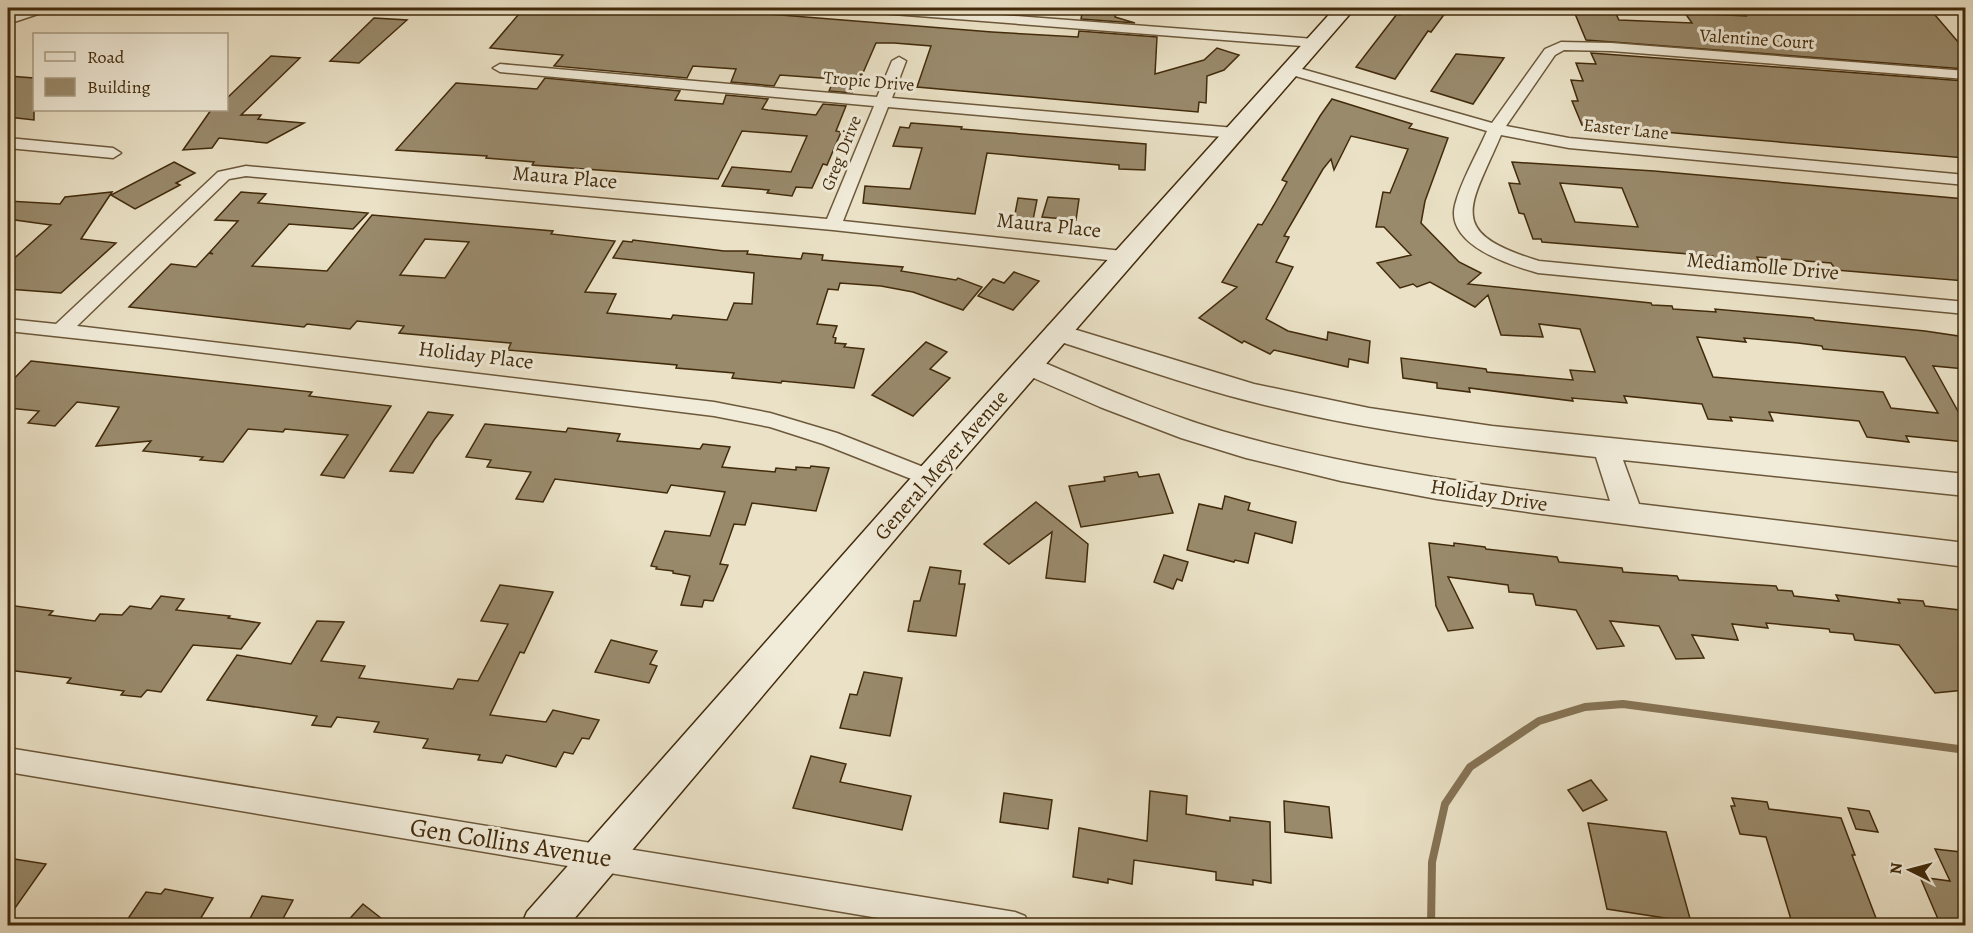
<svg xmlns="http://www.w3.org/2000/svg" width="1973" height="933" viewBox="0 0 1973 933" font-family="Alegreya,serif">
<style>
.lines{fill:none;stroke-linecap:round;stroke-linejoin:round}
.stream{stroke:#857355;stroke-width:8}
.building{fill:#998a6c;stroke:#422b0b;stroke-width:1.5;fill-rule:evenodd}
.minor-casing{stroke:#6c583a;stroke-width:3}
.tertiary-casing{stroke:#6c583a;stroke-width:3}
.secondary-casing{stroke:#422b0b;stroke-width:3}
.minor{fill:#f1ecda;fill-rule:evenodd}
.tertiary{fill:#f1ecda;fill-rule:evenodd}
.secondary{fill:#f1ecda;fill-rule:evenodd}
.labels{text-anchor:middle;stroke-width:6;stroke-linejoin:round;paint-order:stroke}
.far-street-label{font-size:18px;fill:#422b0b;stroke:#f1ecda}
.street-label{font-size:21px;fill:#422b0b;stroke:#f1ecda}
.near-street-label{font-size:26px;fill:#422b0b;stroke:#f1ecda}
</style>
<rect width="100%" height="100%" fill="#eae1c6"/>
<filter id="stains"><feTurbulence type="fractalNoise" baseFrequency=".00333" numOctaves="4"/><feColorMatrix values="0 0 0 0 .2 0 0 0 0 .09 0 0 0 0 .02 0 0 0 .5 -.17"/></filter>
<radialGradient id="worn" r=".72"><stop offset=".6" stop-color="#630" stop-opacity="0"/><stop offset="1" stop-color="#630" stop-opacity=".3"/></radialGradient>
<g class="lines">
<!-- stream -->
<polyline class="stream" points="1431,926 1432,862 1445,804 1470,767 1539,721 1585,707 1623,704 1966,750"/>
</g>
<!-- building -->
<g class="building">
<polygon points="524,8 692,8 992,32 1078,37 1079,31 1157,37 1155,74 1204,60 1217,48 1239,55 1224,70 1207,76 1206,103 1199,102 1198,112 917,87 931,46 894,43 876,43 859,82 856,82 852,93 829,91 834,79 780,75 774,86 731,82 736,69 693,66 687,78 554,66 563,55 490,48"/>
<polygon points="1083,8 1117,8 1115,17 1135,23 1081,19"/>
<polygon points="1405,8 1449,8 1431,32 1428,31 1395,79 1356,67 1397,14 1400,15"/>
<polygon points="1741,8 1929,8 1965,50 1965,69 1586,40 1573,9 1615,12 1619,20 1692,23 1685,13 1746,16"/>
<polygon points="374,18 407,20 359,63 330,61"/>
<polygon points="1591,53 1965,81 1965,158 1582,125 1572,101 1578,101 1571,80 1583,81 1576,63 1596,64"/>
<polygon points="1456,54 1504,58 1473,104 1431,91"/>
<polygon points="271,56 300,58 241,115 261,115 258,119 304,123 267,143 219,138 212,148 183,150 211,110 226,110 226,99"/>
<polygon points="8,76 34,78 34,120 8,117"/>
<polygon points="545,78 680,91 675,100 723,104 726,95 768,99 762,109 768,110 816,115 823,104 846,106 836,131 841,132 827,165 823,164 812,188 796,187 792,196 767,193 769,190 722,186 732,167 791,172 807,136 742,131 718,179 532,165 534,162 486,158 487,156 396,150 456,83 537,89"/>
<path d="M1332,99L1412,124L1409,128L1448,138L1425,201L1421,223L1459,262L1481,273L1468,284L1651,303L1652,305L1672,306L1673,309L1716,312L1715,309L1813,318L1815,320L1925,331L1965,337V369L1933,366L1965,424V442L1906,436L1909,442L1867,437L1859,421L1769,412L1773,421L1730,417L1732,421L1708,419L1702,404L1624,396L1627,403L1572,398L1573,401L1469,388L1470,392L1437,388V383L1403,378L1401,358L1486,369L1487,372L1573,380L1570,370L1595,372L1580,329L1539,324L1543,337L1501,335L1488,295L1475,307L1430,282L1417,287L1413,284L1400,288L1377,263L1411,255L1384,227H1376L1383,192L1390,193L1408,149L1351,136L1334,170L1331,159L1323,169L1284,236L1289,237L1276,262L1293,267L1266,319L1288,331L1327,340L1328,332L1370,341L1368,363L1349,359L1348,367L1274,350L1270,354L1244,341L1242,343L1199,318L1237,287L1222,282L1258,224L1262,225L1274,205L1287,182L1282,180L1320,116ZM1697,337L1746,342L1744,338L1798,343L1822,346L1823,349L1905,357L1938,413L1891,408L1883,392L1713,377Z"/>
<polygon points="911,123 962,127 961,129 1146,144 1145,170 1119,169 1119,165 987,153 975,214 863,203 865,186 910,189 922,148 893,146 900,127 909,128"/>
<polygon points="174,162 195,173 176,183 180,185 135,209 111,195"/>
<path d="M1512,162L1654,171L1965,199V281L1836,270L1831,263L1757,257L1760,263L1714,259L1713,256L1542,242L1541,239H1533L1524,214L1519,213L1509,183L1520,184ZM1560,183L1622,188L1638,227L1575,222Z"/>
<polygon points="112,192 81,239 116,243 61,293 8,289 8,264 51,225 8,219 8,201 60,204 65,197"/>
<path d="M241,192L266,194L258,203L368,213L353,229L289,224L252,266L327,271L372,215L553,231L551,234L615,241L585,292L616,294L607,313L671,319L673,315L727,320L734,303L752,304L754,273L613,258L623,241L632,242L633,240L724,251H748L747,254L801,259L803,253L823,255L822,260L903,267L901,271L956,280L958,278L982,287L963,310L913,292L881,286L840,283L838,290L828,289L817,324L837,326L833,337L836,338L835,343L846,344L844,347L864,349L854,388L782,381L781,383L732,378L734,373L676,368L677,365L508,350L511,343L399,333L404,326L357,321L350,329L307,324L304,327L129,307L171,264L196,267L209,253L213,254L210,252L238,221L215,220ZM425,239L469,242L445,278L400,275Z"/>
<polygon points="1048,197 1079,199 1076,220 1042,217"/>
<polygon points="1018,198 1037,200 1033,220 1014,219"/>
<polygon points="1014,272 1039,281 1013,310 978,296 993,279 1004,283"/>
<polygon points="926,342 947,352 930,369 950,378 913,416 872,395"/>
<polygon points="31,361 312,392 309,396 391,406 344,478 321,475 348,435 285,429 283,432 248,429 223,462 200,460 203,457 143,451 151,441 96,446 119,407 77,402 55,426 28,423 39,411 8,408 8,385"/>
<polygon points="428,412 453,415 434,440 413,473 390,471"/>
<polygon points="485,424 566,432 568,428 620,434 617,441 700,449 703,444 730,447 722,467 775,472 776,468 796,470 796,467 810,468 811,466 829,468 816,511 752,503 745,525 734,524 720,564 728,565 713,601 704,600 702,607 681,605 690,576 673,573 673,571 656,569 657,567 651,566 665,531 710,536 725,492 671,485 667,493 555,479 543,502 516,499 531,472 487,467 491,460 466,457"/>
<polygon points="1137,472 1139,477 1159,474 1173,513 1081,527 1069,486 1105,481 1104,477"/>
<polygon points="1225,496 1250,503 1248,510 1296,522 1292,543 1255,533 1248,563 1235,560 1234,562 1187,550 1199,504 1222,509"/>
<polygon points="1036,502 1088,544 1085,582 1046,578 1052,532 1009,564 984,544"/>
<polygon points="1429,543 1454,546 1454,543 1485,547 1486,549 1557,557 1559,562 1622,568 1623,572 1677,576 1679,580 1776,586 1778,590 1792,591 1794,596 1839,601 1836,595 1900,603 1898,599 1923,601 1925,606 1960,610 1965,621 1965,690 1935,693 1899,645 1855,640 1853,634 1830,632 1829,629 1766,623 1768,628 1732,624 1738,640 1692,635 1704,658 1676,659 1659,626 1610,621 1624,646 1597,649 1576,610 1536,605 1533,594 1509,592 1508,585 1448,577 1473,628 1448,631 1436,606"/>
<polygon points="1164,555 1188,562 1182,581 1177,579 1173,589 1154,582"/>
<polygon points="930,567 961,571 959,584 965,584 956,636 908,631 914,601 920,601"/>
<polygon points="500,585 553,592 524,653 520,652 490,715 546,722 553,710 599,720 589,739 582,738 573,754 564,752 556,767 506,755 502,763 478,760 480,755 423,748 428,739 374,732 379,722 337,717 331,727 312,725 317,716 207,700 237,655 291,664 317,621 344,622 321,661 365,666 359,678 453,689 458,679 478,681 508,624 481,621"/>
<polygon points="161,596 184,599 176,610 230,616 228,618 260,623 241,649 193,645 161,692 147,690 141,697 121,695 124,691 67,683 71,678 8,670 8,605 53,611 49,615 95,621 100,614 122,615 130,606 151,609"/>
<polygon points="611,640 657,651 650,664 657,666 649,683 595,672"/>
<polygon points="864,672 902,678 890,736 840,728 850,694 857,695"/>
<polygon points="811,756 846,764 840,782 911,796 902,830 793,808"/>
<polygon points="1591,780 1607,800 1583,811 1568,790"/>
<polygon points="1150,791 1187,796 1186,814 1230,821 1230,817 1270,822 1271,883 1253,880 1253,885 1216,880 1216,872 1134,860 1132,884 1108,879 1108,883 1073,877 1079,828 1147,841"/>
<polygon points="1004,793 1052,800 1048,829 1000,822"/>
<polygon points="1732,798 1767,802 1769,809 1841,818 1855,855 1852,855 1879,926 1793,926 1766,837 1740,834 1731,806 1735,806"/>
<polygon points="1284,801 1329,807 1332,838 1285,832"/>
<polygon points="1848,808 1869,811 1878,832 1856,829"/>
<polygon points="1588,823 1666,832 1691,922 1607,909"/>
<polygon points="1935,849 1961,852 1965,861 1965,926 1941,926 1920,877 1950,881"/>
<polygon points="8,858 46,864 8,918"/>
<polygon points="165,889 213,898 196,926 123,926 146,892 161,894"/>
<polygon points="262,896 293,900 279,926 246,926"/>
<polygon points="363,904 391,926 343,926"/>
</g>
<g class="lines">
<!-- minor casing -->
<g class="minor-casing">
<g id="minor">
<polygon points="860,8 912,8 1314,39 1321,43 1314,47 867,12"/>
<path d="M1561,42L1611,43L1966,71V79L1611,51L1564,50L1555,55L1506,126L1569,138L1966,175V185L1569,148L1501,135C1470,208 1444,232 1539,261L1966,302V314L1538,273C1510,265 1445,245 1455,205C1461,181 1477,154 1487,131L1285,73L1283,70L1290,66L1295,67L1492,123L1545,49Z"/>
<polygon points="899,57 906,61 892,98 1235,128 1243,133 1235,138 888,107 843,221 1132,252 1135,256 1132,260 1126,262 833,230 246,176 229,179 77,326 714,402 770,413 837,433 936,472 940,478 936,484 929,486 823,444 770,427 714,416 165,348 8,331 8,319 56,324 218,172 246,166 827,219 874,106 500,72 493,68 500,64 877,97 892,61"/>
<polygon points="8,138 113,148 121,153 113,158 8,148"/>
<polygon points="8,748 1015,912 1025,916 1029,926 926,926 8,772"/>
</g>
</g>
<!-- tertiary casing -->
<g class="tertiary-casing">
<g id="tertiary">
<polygon points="23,8 47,8 44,12 8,24 8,13"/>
<path d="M1057,324L1254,384L1369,408L1492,426L1966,474V496L1623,460L1639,504L1966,543V567L1534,513L1437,499L1341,481L1246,458L1181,438L1100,407L1020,372L1017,366L1020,360L1029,357L1038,360C1106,389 1175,419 1247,438C1366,470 1488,486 1610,501L1596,457C1481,445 1365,431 1253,402C1184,385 1116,359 1048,338L1045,332L1048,326Z"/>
</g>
</g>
<!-- secondary casing -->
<g class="secondary-casing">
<polygon id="secondary" points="1335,8 1355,8 940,486 568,926 521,926 527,912 918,470"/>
</g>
<!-- minor -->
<use href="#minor" class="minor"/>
<!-- tertiary -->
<use href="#tertiary" class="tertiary"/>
<!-- secondary -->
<use href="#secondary" class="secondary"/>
</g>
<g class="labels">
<!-- far-street labels -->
<g class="far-street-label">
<text transform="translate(1757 39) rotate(4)" y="6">Valentine Court</text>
<text transform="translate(869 81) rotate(5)" y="6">Tropic Drive</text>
<text transform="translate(1626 129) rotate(6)" y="6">Easter Lane</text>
<text transform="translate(841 153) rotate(-68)" y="6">Greg Drive</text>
</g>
<!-- street labels -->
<g class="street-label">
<text transform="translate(565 177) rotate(5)" y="7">Maura Place</text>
<text transform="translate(1049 225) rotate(6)" y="7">Maura Place</text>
<text transform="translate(1763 266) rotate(5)" y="7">Mediamolle Drive</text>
<text transform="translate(476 355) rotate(7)" y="7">Holiday Place</text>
<text transform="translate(941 465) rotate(-49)" y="7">General Meyer Avenue</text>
<text transform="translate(1489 495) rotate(9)" y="7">Holiday Drive</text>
</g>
<!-- near-street labels -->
<g class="near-street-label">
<text transform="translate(511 842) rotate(9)" y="9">Gen Collins Avenue</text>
</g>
</g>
<!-- margin -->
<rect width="1973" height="933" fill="none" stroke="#eae1c6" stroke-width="30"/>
<rect x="9" y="9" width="1955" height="915" fill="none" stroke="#422b0b" stroke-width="3"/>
<rect x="15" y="15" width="1943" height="903" fill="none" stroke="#422b0b" stroke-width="1.5"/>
<!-- legend -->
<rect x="33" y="33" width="195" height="78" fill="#f1ecda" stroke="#ab9f87" stroke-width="1.5"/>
<rect x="45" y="52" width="30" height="9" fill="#f1ecda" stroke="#ab9f87" stroke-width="1.5"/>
<text x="87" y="63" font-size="18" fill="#422b0b">Road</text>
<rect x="45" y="78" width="30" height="18" fill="#998a6c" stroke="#ab9f87" stroke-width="1.5"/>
<text x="87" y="93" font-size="18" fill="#422b0b">Building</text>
<!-- north arrow -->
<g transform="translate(1910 870) rotate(276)" stroke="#f1ecda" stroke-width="4.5" paint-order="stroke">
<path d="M0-4.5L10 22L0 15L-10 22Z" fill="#422b0b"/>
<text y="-9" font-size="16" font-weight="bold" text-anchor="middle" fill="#422b0b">N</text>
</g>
<rect width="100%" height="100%" filter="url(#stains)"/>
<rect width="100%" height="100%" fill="url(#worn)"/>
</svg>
